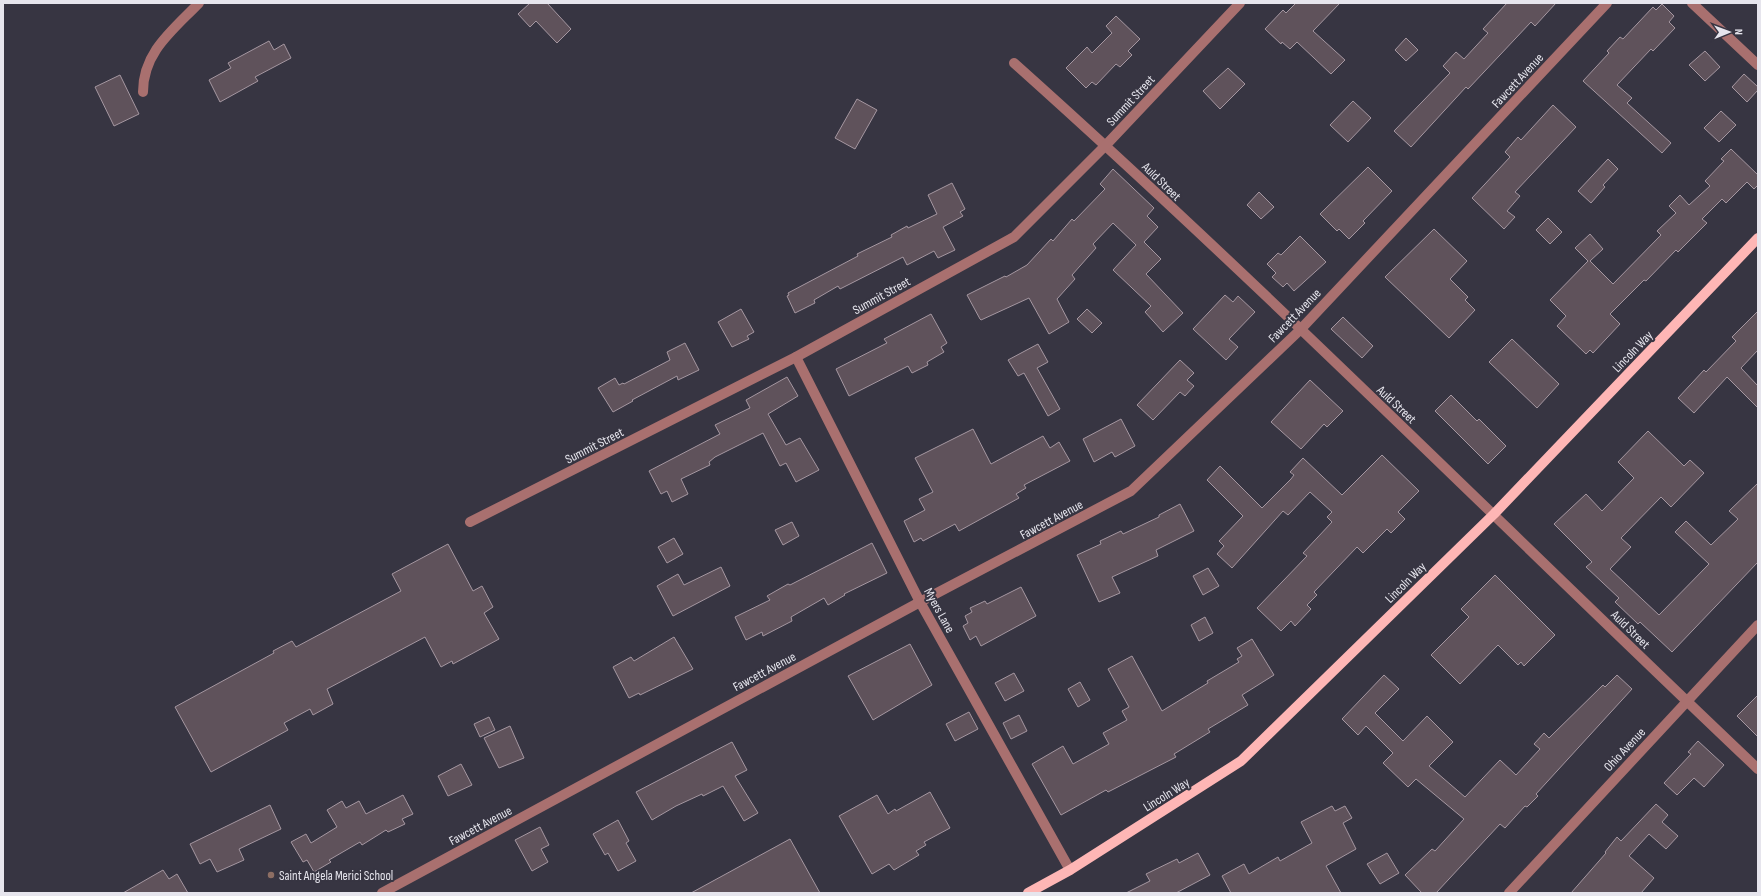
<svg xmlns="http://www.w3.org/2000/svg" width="1761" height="896" viewBox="0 0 1761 896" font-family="'Sofia Sans Condensed',sans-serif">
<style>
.building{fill:#5f525b;stroke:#a597a1}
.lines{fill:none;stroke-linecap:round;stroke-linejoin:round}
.minor{stroke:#a9706f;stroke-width:10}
.major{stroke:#feb6b5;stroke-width:10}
.education-dot{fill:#8d6e63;stroke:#373542;stroke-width:1.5}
.labels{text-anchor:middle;stroke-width:4;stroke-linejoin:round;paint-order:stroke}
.street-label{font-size:13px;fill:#e6e5ed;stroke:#373542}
.poi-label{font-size:13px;fill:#e6e5ed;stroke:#373542;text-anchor:start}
</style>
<rect width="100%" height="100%" fill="#373542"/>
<!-- building -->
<g class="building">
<polygon points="530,3 547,3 571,29 557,43 536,21 530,27 518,14"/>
<polygon points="1296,3 1340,3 1313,31 1345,60 1331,74 1297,42 1290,49 1282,42 1281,44 1265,29 1283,10 1286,13"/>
<polygon points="1507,3 1556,3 1535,26 1531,22 1468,89 1466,87 1411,147 1394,131 1450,73 1443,66 1456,52 1464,59 1488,33 1483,29"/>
<polygon points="1662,4 1674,16 1669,22 1675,28 1653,51 1651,49 1617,85 1632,98 1627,103 1671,143 1662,153 1583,81 1609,53 1607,51 1620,37 1623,39 1653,7 1656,10"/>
<polygon points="1116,16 1140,39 1128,51 1132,55 1120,67 1116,64 1096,85 1092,82 1086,88 1066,68 1087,47 1092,53 1112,33 1106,26"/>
<polygon points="1406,38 1418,50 1406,61 1395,50"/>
<polygon points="269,41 274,50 284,44 291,58 255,77 258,81 220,102 209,80 231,68 228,63"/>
<polygon points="1705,51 1720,67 1705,81 1689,65"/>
<polygon points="1228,68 1245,84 1220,109 1203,91"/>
<polygon points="1744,74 1758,87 1758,90 1747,102 1732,87"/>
<polygon points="120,75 139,114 114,126 95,87"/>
<polygon points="857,99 877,110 855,149 835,138"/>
<polygon points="1353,101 1371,118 1348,142 1330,125"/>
<polygon points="1553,105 1576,127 1515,192 1520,196 1507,211 1515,217 1504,229 1472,198 1510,157 1505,152 1518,137 1521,140"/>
<polygon points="1721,111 1736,125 1719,142 1704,128"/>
<polygon points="1731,149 1758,175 1758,185 1754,189 1747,182 1726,203 1722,199 1702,219 1707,223 1678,252 1676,250 1646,281 1644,280 1610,314 1620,324 1593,353 1590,350 1586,354 1557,326 1566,316 1550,300 1588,261 1575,248 1590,234 1603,249 1590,261 1613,284 1661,235 1657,231 1676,213 1669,206 1680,195 1689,205 1710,186 1705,181 1724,161 1721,159"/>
<polygon points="1608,159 1618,169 1603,185 1605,187 1591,203 1578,191"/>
<polygon points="1368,167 1392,191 1363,221 1365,223 1349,239 1339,229 1337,231 1320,214"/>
<polygon points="1113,169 1154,208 1147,216 1158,227 1144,242 1161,259 1146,274 1183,313 1163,332 1145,312 1151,306 1113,270 1136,245 1113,223 1093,244 1096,248 1072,275 1075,279 1057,299 1069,322 1049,334 1029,298 981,320 980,319 967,295 1005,276 1006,277 1027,265 1051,239 1053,241 1072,219 1074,221 1105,189 1100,184"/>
<polygon points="952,183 965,209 960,212 963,216 943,227 955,250 938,258 934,251 907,265 903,257 840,289 838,286 814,300 815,303 795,313 787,296 789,295 788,293 858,256 857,254 892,237 891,235 907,226 908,228 937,214 928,195"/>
<polygon points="1259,192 1274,207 1261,219 1247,205"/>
<polygon points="1548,218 1562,232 1550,244 1536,230"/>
<polygon points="1434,229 1467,261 1450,279 1468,297 1465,300 1475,310 1449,338 1385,277"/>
<polygon points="1300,236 1326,262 1294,291 1287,283 1283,287 1272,277 1276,273 1267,264 1278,253 1281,255"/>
<polygon points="1225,295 1233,302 1238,296 1255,312 1229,339 1238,347 1226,360 1193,329"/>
<polygon points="741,309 754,332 747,336 749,339 732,347 718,322"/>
<polygon points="1087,309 1102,323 1092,333 1077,319"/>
<polygon points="1758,311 1758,350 1741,368 1758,386 1758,408 1727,377 1694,413 1678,398 1704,370 1706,372 1736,341 1732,337"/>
<polygon points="931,314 947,343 941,347 944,352 927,362 928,365 912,373 908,366 849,396 836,369 887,343 884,339"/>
<polygon points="1343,317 1373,346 1362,358 1331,329"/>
<polygon points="1512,339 1559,384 1537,408 1489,362"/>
<polygon points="685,343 699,370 678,380 677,376 632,400 633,401 613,412 598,388 615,378 619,385 623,383 624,384 670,360 667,352"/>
<polygon points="1038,344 1048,362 1037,368 1060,409 1048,416 1024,373 1018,376 1008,360"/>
<polygon points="1180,360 1194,373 1187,380 1194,386 1185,396 1180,392 1153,420 1137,405"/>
<polygon points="787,377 798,396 768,414 786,445 800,438 819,470 796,482 786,463 780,466 763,433 715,457 709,462 710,465 681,479 688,494 672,502 667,491 661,494 649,471 720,434 715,425 750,408 746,400"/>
<polygon points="1310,380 1343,411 1327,427 1324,424 1301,449 1271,422"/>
<polygon points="1451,395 1477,421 1479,419 1506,446 1488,464 1435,411"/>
<polygon points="1121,419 1135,446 1115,457 1112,452 1094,462 1083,439"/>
<polygon points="973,429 991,464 1043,436 1050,448 1059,442 1070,461 1024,485 1026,488 1016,494 1019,498 959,531 955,524 923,541 921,538 914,542 904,521 925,510 919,499 933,492 915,458"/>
<polygon points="1648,431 1684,466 1690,460 1704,473 1671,507 1661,497 1621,538 1631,547 1610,569 1659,615 1709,564 1675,532 1686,521 1711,545 1738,519 1729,511 1758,483 1758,562 1672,652 1640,622 1638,624 1615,602 1619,598 1586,567 1592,562 1554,524 1586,494 1602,511 1634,478 1618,462"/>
<polygon points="1382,455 1419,491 1398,512 1405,519 1391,533 1387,529 1363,553 1357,547 1314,592 1317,595 1307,605 1311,609 1295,626 1291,621 1281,631 1257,608 1307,556 1303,553 1332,522 1327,517 1332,512 1310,492 1288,515 1283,511 1232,568 1217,554 1224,546 1219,541 1243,516 1207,480 1220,466 1262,508 1291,479 1294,475 1290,472 1303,458 1342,495"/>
<polygon points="1180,504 1194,531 1156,550 1158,556 1112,577 1120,593 1099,602 1077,555 1101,544 1100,541 1121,531 1123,534 1159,517 1159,515"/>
<polygon points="792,522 799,536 783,545 775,530"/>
<polygon points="674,538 683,554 667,563 658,547"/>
<polygon points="872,543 887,573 844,594 845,595 828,605 824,598 791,617 792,621 763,636 762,632 746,640 735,617 770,600 767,596 788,584 790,585"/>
<polygon points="448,544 473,591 482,586 493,607 484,613 499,639 453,664 452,661 441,667 425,637 327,689 333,704 313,715 310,709 284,723 288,730 211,772 175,707 274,653 273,651 292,641 296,647 401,591 392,574"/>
<polygon points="721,567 730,586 673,616 657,586 678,574 684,585"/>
<polygon points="1208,568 1219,586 1203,595 1193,576"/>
<polygon points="1495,575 1555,635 1524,666 1521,662 1518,665 1498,645 1460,684 1431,655 1469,617 1461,609"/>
<polygon points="1021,587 1036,616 981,646 976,636 970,640 963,626 968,623 965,616 972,612 970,608 985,601 987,604"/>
<polygon points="1205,617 1213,633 1199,641 1191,625"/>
<polygon points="674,637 693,669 640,695 639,693 629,698 613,667 631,657 634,661"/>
<polygon points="1252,639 1274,675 1242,695 1248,705 1208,729 1210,732 1174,754 1176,757 1108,792 1106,790 1061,815 1032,764 1063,746 1073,764 1109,744 1103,733 1127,720 1122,711 1129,707 1108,669 1132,656 1162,711 1208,683 1207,681 1239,662 1237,659 1242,656 1237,648"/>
<polygon points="910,644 932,685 873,720 848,676"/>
<polygon points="1014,673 1024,691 1005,701 995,683"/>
<polygon points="1384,675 1399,689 1375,713 1403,741 1427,716 1453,742 1429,766 1465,797 1500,760 1516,775 1540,749 1534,744 1544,733 1549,738 1603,685 1605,687 1617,675 1632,689 1536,794 1538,796 1527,807 1525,806 1505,828 1500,824 1436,893 1422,893 1405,875 1432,849 1435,851 1464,819 1416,779 1408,787 1383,763 1393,753 1366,726 1358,735 1342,719"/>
<polygon points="1080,682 1090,700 1078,707 1068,689"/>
<polygon points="1758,695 1758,737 1737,716"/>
<polygon points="969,712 978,729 955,741 946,724"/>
<polygon points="1019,715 1027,731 1011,739 1003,723"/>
<polygon points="489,717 495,730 480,737 474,724"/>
<polygon points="510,726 524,758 499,768 484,738"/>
<polygon points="1698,741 1724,765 1704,787 1694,778 1677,795 1664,783 1691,754 1688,752"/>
<polygon points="732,742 747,770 735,776 758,813 744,821 723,786 703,796 702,794 676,806 652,820 636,792"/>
<polygon points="461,764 472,785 448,796 438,776"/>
<polygon points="930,792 950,828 924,842 926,845 916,851 919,855 894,870 889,864 872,874 839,816 877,795 888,814 895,809 896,811"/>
<polygon points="403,795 413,814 402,819 405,824 388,832 386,830 362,845 360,842 329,860 331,862 314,872 307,860 303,862 291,842 306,834 311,843 337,827 327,810 342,801 346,808 359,801 366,814"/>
<polygon points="1656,804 1668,815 1662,822 1678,836 1666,849 1649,834 1629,856 1654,878 1641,893 1571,893 1606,853 1605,852 1617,837 1621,841"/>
<polygon points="270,805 281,829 239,849 244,860 217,872 210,859 200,864 190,844"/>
<polygon points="1332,806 1335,811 1345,806 1352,818 1343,823 1356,849 1326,866 1341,893 1231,893 1222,876 1244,864 1249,874 1278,857 1280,861 1312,843 1301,822"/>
<polygon points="618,820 629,841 626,843 636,861 618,871 608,853 605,855 593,834"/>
<polygon points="540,827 549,845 541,849 548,862 532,871 515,840"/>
<polygon points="790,839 820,893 691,893"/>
<polygon points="1198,853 1210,875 1176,893 1126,893 1150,881 1146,874 1177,859 1179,863"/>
<polygon points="1387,853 1399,873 1380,884 1367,864"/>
<polygon points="163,870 169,879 177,874 188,893 123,893"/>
</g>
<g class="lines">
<!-- minor -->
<g class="minor">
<polyline points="1692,3 1758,65"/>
<path d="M1014,63C1269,291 1510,534 1758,769"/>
<path d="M143,92C143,52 173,30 199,3"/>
<polyline points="796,357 920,602 1070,870"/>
<polyline points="470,522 796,357 1014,237 1106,145 1240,3"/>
<polyline points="382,893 920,602 1131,491 1300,330 1607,3"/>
<polyline points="1509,893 1758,625"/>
</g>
<!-- major -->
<polyline class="major" points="1028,893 1070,870 1241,761 1494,514 1758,238"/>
</g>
<!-- markers -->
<circle class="education-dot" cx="271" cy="875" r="4"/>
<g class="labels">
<!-- street labels -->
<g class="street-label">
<text transform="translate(1517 80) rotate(-47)" y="5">Fawcett Avenue</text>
<text transform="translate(1130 100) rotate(-47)" y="5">Summit Street</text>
<text transform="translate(1162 181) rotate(44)" y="5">Auld Street</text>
<text transform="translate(881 295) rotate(-29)" y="5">Summit Street</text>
<text transform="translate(1294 315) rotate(-46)" y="5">Fawcett Avenue</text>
<text transform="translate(1632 351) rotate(-46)" y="5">Lincoln Way</text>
<text transform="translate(1397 404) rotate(43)" y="5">Auld Street</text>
<text transform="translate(594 445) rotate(-27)" y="5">Summit Street</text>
<text transform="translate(1051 519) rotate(-28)" y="5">Fawcett Avenue</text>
<text transform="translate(1405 582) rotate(-45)" y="5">Lincoln Way</text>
<text transform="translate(940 610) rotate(61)" y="5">Myers Lane</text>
<text transform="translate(1631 629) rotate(44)" y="5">Auld Street</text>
<text transform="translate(764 671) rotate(-28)" y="5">Fawcett Avenue</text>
<text transform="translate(1624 749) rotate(-47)" y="5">Ohio Avenue</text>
<text transform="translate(1166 794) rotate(-32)" y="5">Lincoln Way</text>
<text transform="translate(480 825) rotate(-28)" y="5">Fawcett Avenue</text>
</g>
<!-- poi labels -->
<g class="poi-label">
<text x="279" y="880">Saint Angela Merici School</text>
</g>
</g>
<!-- border -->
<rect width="1761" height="896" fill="none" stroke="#e6e5ed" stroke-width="8"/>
<!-- north arrow -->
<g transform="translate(1729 32) rotate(89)" stroke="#373542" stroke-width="3" paint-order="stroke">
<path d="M0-3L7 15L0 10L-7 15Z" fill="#e6e5ed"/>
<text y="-6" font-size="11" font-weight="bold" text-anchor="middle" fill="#e6e5ed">N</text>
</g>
</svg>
